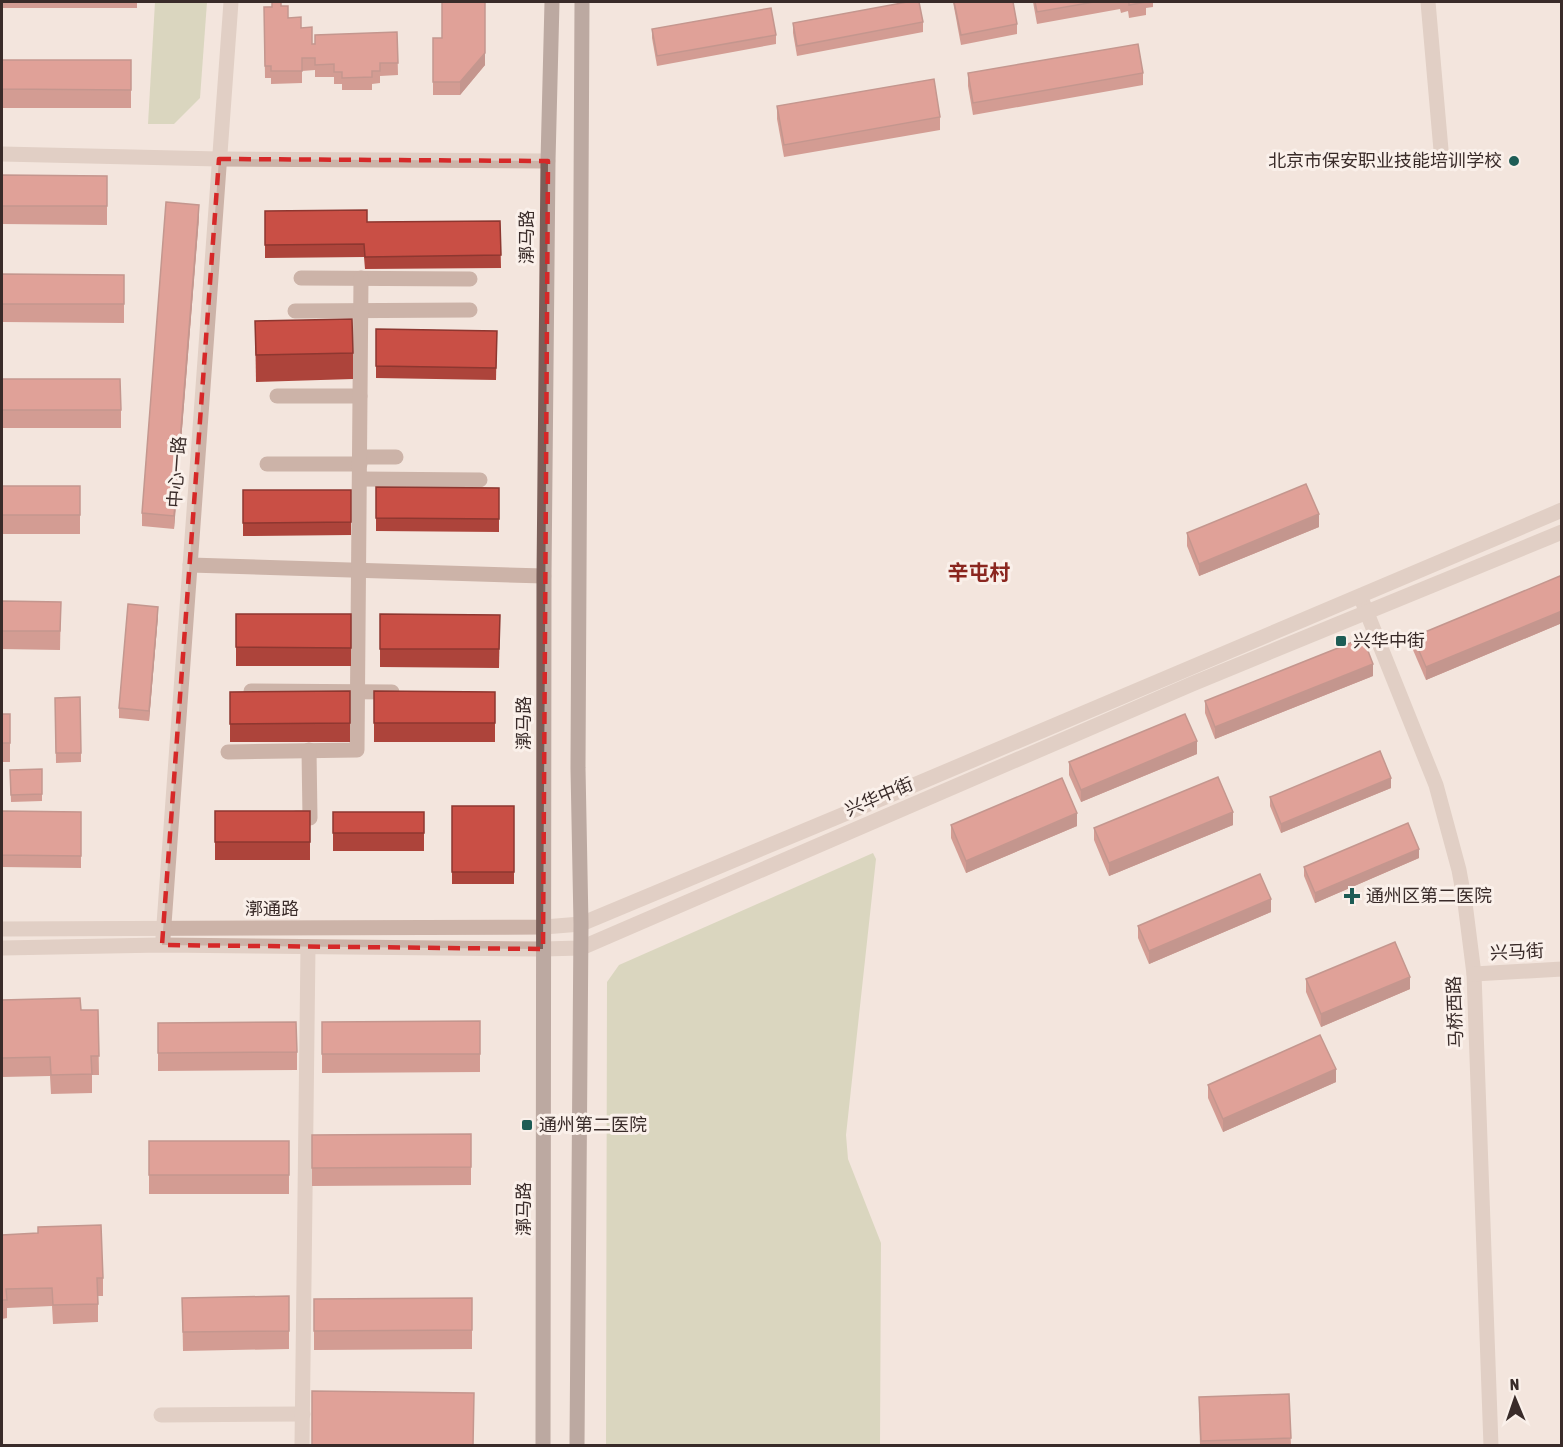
<svg xmlns="http://www.w3.org/2000/svg" width="1563" height="1447" viewBox="0 0 1563 1447" font-family="'Asap Condensed','Noto Sans SC',sans-serif">
<style>
.green{fill:#bdc39c}
.lines{fill:none;stroke-linecap:round;stroke-linejoin:round}
.minor{stroke:#ccb3a8;stroke-width:15}
.major{stroke:#7b5f59;stroke-width:15}
.wall{fill:#ad443b}
.shaded-wall{fill:#8d3730}
.building{fill:#c94f45;stroke:#8d3730;stroke-width:1.5}
.marked{fill:none;stroke:#d62828;stroke-width:4.5;stroke-dasharray:12 8;stroke-linejoin:round}
.poi-dot{fill:#1d5c55;stroke:#faf0ea;stroke-width:2}
.labels{text-anchor:middle;stroke-width:6;stroke-linejoin:round;paint-order:stroke}
.poi-label{font-size:18px;fill:#392b29;stroke:#faf0ea;text-anchor:start}
.street-label{font-size:18px;fill:#392b29;stroke:#faf0ea}
.quarter-label{font-size:21px;font-weight:bold;fill:#8a261f;stroke:#faf0ea}
</style>
<rect width="100%" height="100%" fill="#f3e5dd"/>
<!-- green -->
<g class="green">
<polygon points="155,2 207,2 200,98 174,124 148,124"/>
<polygon points="873,853 876,859 846,1135 848,1159 881,1243 880,1445 606,1445 607,982 619,965"/>
</g>
<g class="lines">
<!-- minor -->
<g class="minor">
<polyline points="1428,2 1441,150"/>
<polyline points="2,154 219,159 548,161"/>
<polyline points="301,278 470,279"/>
<polyline points="295,311 470,310"/>
<polyline points="277,396 360,396"/>
<polyline points="360,457 396,457"/>
<polyline points="267,464 360,464"/>
<polyline points="360,479 480,480"/>
<polyline points="190,565 544,576"/>
<polyline points="1363,603 1436,785 1459,870 1465,903 1474,974 1491,1446"/>
<polyline points="251,691 392,692"/>
<polyline points="228,752 357,750 361,278"/>
<polyline points="296,818 310,818 309,750"/>
<polyline points="2,929 544,927 581,924 907,788 1562,510"/>
<polyline points="163,938 231,2"/>
<polyline points="2,948 162,945 543,949 581,948 1192,684 1562,532"/>
<polyline points="1474,974 1562,969"/>
<polyline points="161,1415 303,1414"/>
<polyline points="302,1446 308,947"/>
</g>
<!-- major -->
<g class="major">
<polyline points="543,1446 544,576 548,161 552,2"/>
<polyline points="577,1446 581,924 578,768 582,2"/>
</g>
</g>
<!-- wall -->
<g class="wall">
<rect x="2" y="2" width="135" height="6"/>
<polygon points="953,2 1013,2 1017,24 1017,34 961,45"/>
<polygon points="1033,2 1153,2 1153,7 1146,8 1146,15 1129,18 1128,11 1121,13 1120,9 1037,24"/>
<polygon points="281,6 288,18 301,28 312,44 397,32 398,75 380,76 380,83 372,84 372,90 342,90 342,84 334,84 334,77 315,77 315,70 302,71 302,83 271,84 271,78 265,78 264,7"/>
<polygon points="923,22 923,32 797,56 793,33 793,23"/>
<polygon points="652,29 776,35 776,44 657,66 652,38"/>
<polygon points="433,38 442,38 485,65 460,95 433,95"/>
<rect x="2" y="60" width="129" height="48"/>
<polygon points="968,73 1143,73 1143,85 973,115 968,86"/>
<polygon points="777,106 940,117 940,130 784,157 777,119"/>
<polygon points="2,175 107,176 107,225 2,224"/>
<polygon points="265,211 367,222 500,221 501,268 365,269 364,257 265,258"/>
<polygon points="199,217 174,529 142,526 142,513"/>
<polygon points="2,274 124,275 124,323 2,322"/>
<polygon points="255,321 353,353 353,379 256,382"/>
<polygon points="376,329 497,331 496,380 376,378"/>
<polygon points="2,379 121,410 121,428 2,428"/>
<rect x="2" y="486" width="78" height="48"/>
<polygon points="376,487 499,488 499,532 376,531"/>
<polygon points="243,490 351,490 351,535 243,536"/>
<polygon points="1319,527 1199,576 1187,546 1187,533"/>
<polygon points="1562,579 1562,623 1426,680 1413,650 1413,637"/>
<polygon points="2,601 61,602 60,650 2,649"/>
<rect x="236" y="614" width="115" height="52"/>
<polygon points="380,614 500,615 499,668 380,667"/>
<polygon points="158,616 149,721 119,718 119,708"/>
<polygon points="1373,676 1215,739 1205,713 1205,701"/>
<polygon points="374,691 495,692 495,742 374,742"/>
<polygon points="230,692 350,723 350,742 230,742"/>
<polygon points="55,698 81,753 81,762 56,763"/>
<rect x="2" y="714" width="8" height="48"/>
<polygon points="1197,754 1081,802 1069,775 1069,762"/>
<polygon points="42,769 42,801 11,802 10,770"/>
<polygon points="1391,788 1281,833 1270,806 1270,797"/>
<rect x="452" y="806" width="62" height="78"/>
<polygon points="2,811 81,812 81,868 2,867"/>
<rect x="215" y="811" width="95" height="49"/>
<rect x="333" y="812" width="91" height="39"/>
<polygon points="951,825 1077,826 966,873 951,838"/>
<polygon points="1233,825 1109,876 1094,840 1094,828"/>
<polygon points="1419,858 1315,903 1304,876 1304,867"/>
<polygon points="1271,912 1149,964 1138,938 1138,926"/>
<polygon points="1306,979 1410,989 1321,1027 1306,992"/>
<polygon points="2,1000 81,1010 98,1010 99,1075 92,1075 92,1093 51,1094 50,1076 2,1077"/>
<polygon points="480,1021 480,1072 322,1073 322,1022"/>
<polygon points="158,1023 297,1052 297,1070 158,1071"/>
<polygon points="1336,1082 1223,1132 1208,1098 1208,1085"/>
<polygon points="471,1134 471,1185 312,1186 312,1135"/>
<rect x="149" y="1141" width="140" height="53"/>
<polygon points="2,1235 103,1278 103,1296 98,1296 98,1322 53,1324 52,1306 7,1308 7,1318 2,1319"/>
<polygon points="289,1296 289,1349 183,1351 182,1298"/>
<polygon points="472,1298 472,1349 314,1350 314,1299"/>
<polygon points="1289,1394 1291,1446 1200,1446 1199,1409"/>
</g>
<!-- shaded-wall -->
<g class="shaded-wall">
<polygon points="485,53 485,65 460,95 460,82"/>
<polygon points="199,205 199,217 174,529 174,516"/>
<polygon points="1319,514 1319,527 1199,576 1199,564"/>
<polygon points="158,607 158,616 149,721 149,711"/>
<polygon points="1562,611 1562,623 1426,680 1426,667"/>
<polygon points="1373,664 1373,676 1215,739 1215,727"/>
<polygon points="1197,741 1197,754 1081,802 1081,790"/>
<polygon points="1391,778 1391,788 1281,833 1281,824"/>
<polygon points="1233,812 1233,825 1109,876 1109,863"/>
<polygon points="1077,813 1077,826 966,873 966,861"/>
<polygon points="1419,849 1419,858 1315,903 1315,893"/>
<polygon points="1271,899 1271,912 1149,964 1149,951"/>
<polygon points="1410,977 1410,989 1321,1027 1321,1014"/>
<polygon points="1336,1069 1336,1082 1223,1132 1223,1119"/>
</g>
<!-- building -->
<g class="building">
<polygon points="272,2 281,2 281,6 288,6 288,18 301,17 301,28 312,27 312,44 315,44 315,35 397,32 398,63 380,63 380,71 372,71 372,77 342,78 342,72 334,72 334,64 315,65 315,58 302,58 302,71 271,71 271,66 265,66 264,7 272,7"/>
<polygon points="442,2 485,2 485,53 460,82 433,82 433,38 442,38"/>
<polygon points="907,2 919,2 923,22 797,46 793,23"/>
<polygon points="954,2 1013,2 1017,24 961,35"/>
<polygon points="1035,2 1094,2 1037,12"/>
<polygon points="1129,2 1146,2 1129,5"/>
<polygon points="771,8 776,35 657,56 652,29"/>
<polygon points="1138,44 1143,73 973,103 968,73"/>
<polygon points="2,60 131,60 131,90 2,89"/>
<polygon points="934,79 940,117 784,145 777,106"/>
<polygon points="2,175 107,176 107,206 2,206"/>
<polygon points="166,202 199,205 174,516 142,513"/>
<polygon points="367,210 367,222 500,221 501,255 365,257 364,244 265,245 265,211"/>
<polygon points="2,274 124,275 124,304 2,304"/>
<polygon points="352,319 353,353 256,355 255,321"/>
<polygon points="376,329 497,331 496,368 376,366"/>
<polygon points="2,379 120,379 121,410 2,410"/>
<polygon points="1306,484 1319,514 1199,564 1187,533"/>
<rect x="2" y="486" width="78" height="29"/>
<polygon points="376,487 499,488 499,519 376,518"/>
<polygon points="243,490 351,490 351,522 243,523"/>
<polygon points="1560,576 1562,579 1562,611 1426,667 1413,637"/>
<polygon points="2,601 61,602 60,631 2,631"/>
<polygon points="128,604 158,607 149,711 119,708"/>
<polygon points="236,614 351,614 351,648 236,647"/>
<polygon points="380,614 500,615 499,649 380,649"/>
<polygon points="1363,638 1373,664 1215,727 1205,701"/>
<polygon points="350,691 350,723 230,724 230,692"/>
<polygon points="374,691 495,692 495,723 374,723"/>
<polygon points="80,697 81,753 56,753 55,698"/>
<rect x="2" y="714" width="8" height="29"/>
<polygon points="1185,714 1197,741 1081,790 1069,762"/>
<polygon points="1380,751 1391,778 1281,824 1270,797"/>
<polygon points="42,769 42,794 11,795 10,770"/>
<polygon points="1218,777 1233,812 1109,863 1094,828"/>
<polygon points="1062,778 1077,813 966,861 951,825"/>
<rect x="452" y="806" width="62" height="66"/>
<polygon points="2,811 81,812 81,856 2,855"/>
<rect x="215" y="811" width="95" height="31"/>
<rect x="333" y="812" width="91" height="21"/>
<polygon points="1408,823 1419,849 1315,893 1304,867"/>
<polygon points="1260,874 1271,899 1149,951 1138,926"/>
<polygon points="1395,942 1410,977 1321,1014 1306,979"/>
<polygon points="80,998 81,1010 98,1010 99,1056 91,1056 92,1074 51,1075 50,1057 2,1058 2,1000"/>
<polygon points="480,1021 480,1054 322,1054 322,1022"/>
<polygon points="296,1022 297,1052 158,1053 158,1023"/>
<polygon points="1320,1035 1336,1069 1223,1119 1208,1085"/>
<polygon points="471,1134 471,1167 312,1168 312,1135"/>
<rect x="149" y="1141" width="140" height="34"/>
<polygon points="101,1225 103,1278 97,1278 98,1304 53,1305 52,1288 6,1289 7,1300 2,1300 2,1235 38,1233 38,1227"/>
<polygon points="289,1296 289,1331 183,1332 182,1298"/>
<polygon points="472,1298 472,1330 314,1331 314,1299"/>
<polygon points="312,1391 474,1393 473,1446 312,1446"/>
<polygon points="1289,1394 1291,1438 1201,1441 1199,1397"/>
</g>
<!-- marked area -->
<path d="M0 0H1563V1447H0ZM219,159L548,161L543,949L162,945Z" fill="#f3e5dd" fill-opacity=".55" fill-rule="evenodd"/>
<path class="marked" d="M219,159L548,161L543,949L162,945Z"/>
<!-- markers -->
<g class="poi-dot">
<circle cx="1514" cy="161" r="6"/>
<rect x="1335" y="635" width="12" height="12" rx="3"/>
<path d="M1349 887h6v6h6v6h-6v6h-6v-6h-6v-6h6z"/>
<rect x="521" y="1119" width="12" height="12" rx="3"/>
</g>
<g class="labels">
<!-- poi labels -->
<g class="poi-label">
<text x="1502" y="167" text-anchor="end">北京市保安职业技能培训学校</text>
<text x="1353" y="647">兴华中街</text>
<text x="1366" y="902">通州区第二医院</text>
<text x="539" y="1131">通州第二医院</text>
</g>
<!-- street labels -->
<g class="street-label">
<text transform="translate(527 237) rotate(-90)" y="6">漷马路</text>
<text transform="translate(177 472) rotate(-86)" y="6">中心一路</text>
<text transform="translate(524 723) rotate(-90)" y="6">漷马路</text>
<text transform="translate(879 797) rotate(-23)" y="6">兴华中街</text>
<text x="272" y="915">漷通路</text>
<text transform="translate(1517 952) rotate(-3)" y="6">兴马街</text>
<text transform="translate(1455 1012) rotate(-92)" y="6">马桥西路</text>
<text transform="translate(524 1209) rotate(-90)" y="6">漷马路</text>
</g>
<!-- quarter labels -->
<g class="quarter-label">
<text x="979" y="580">辛屯村</text>
</g>
</g>
<!-- border -->
<rect width="1563" height="1447" fill="none" stroke="#392b29" stroke-width="6"/>
<!-- north arrow -->
<g transform="translate(1515 1399) rotate(358)" stroke="#faf0ea" stroke-width="4.5" paint-order="stroke">
<path d="M0-4.5L10 22L0 15L-10 22Z" fill="#392b29"/>
<text y="-9" font-size="16" font-weight="bold" text-anchor="middle" fill="#392b29">N</text>
</g>
</svg>
